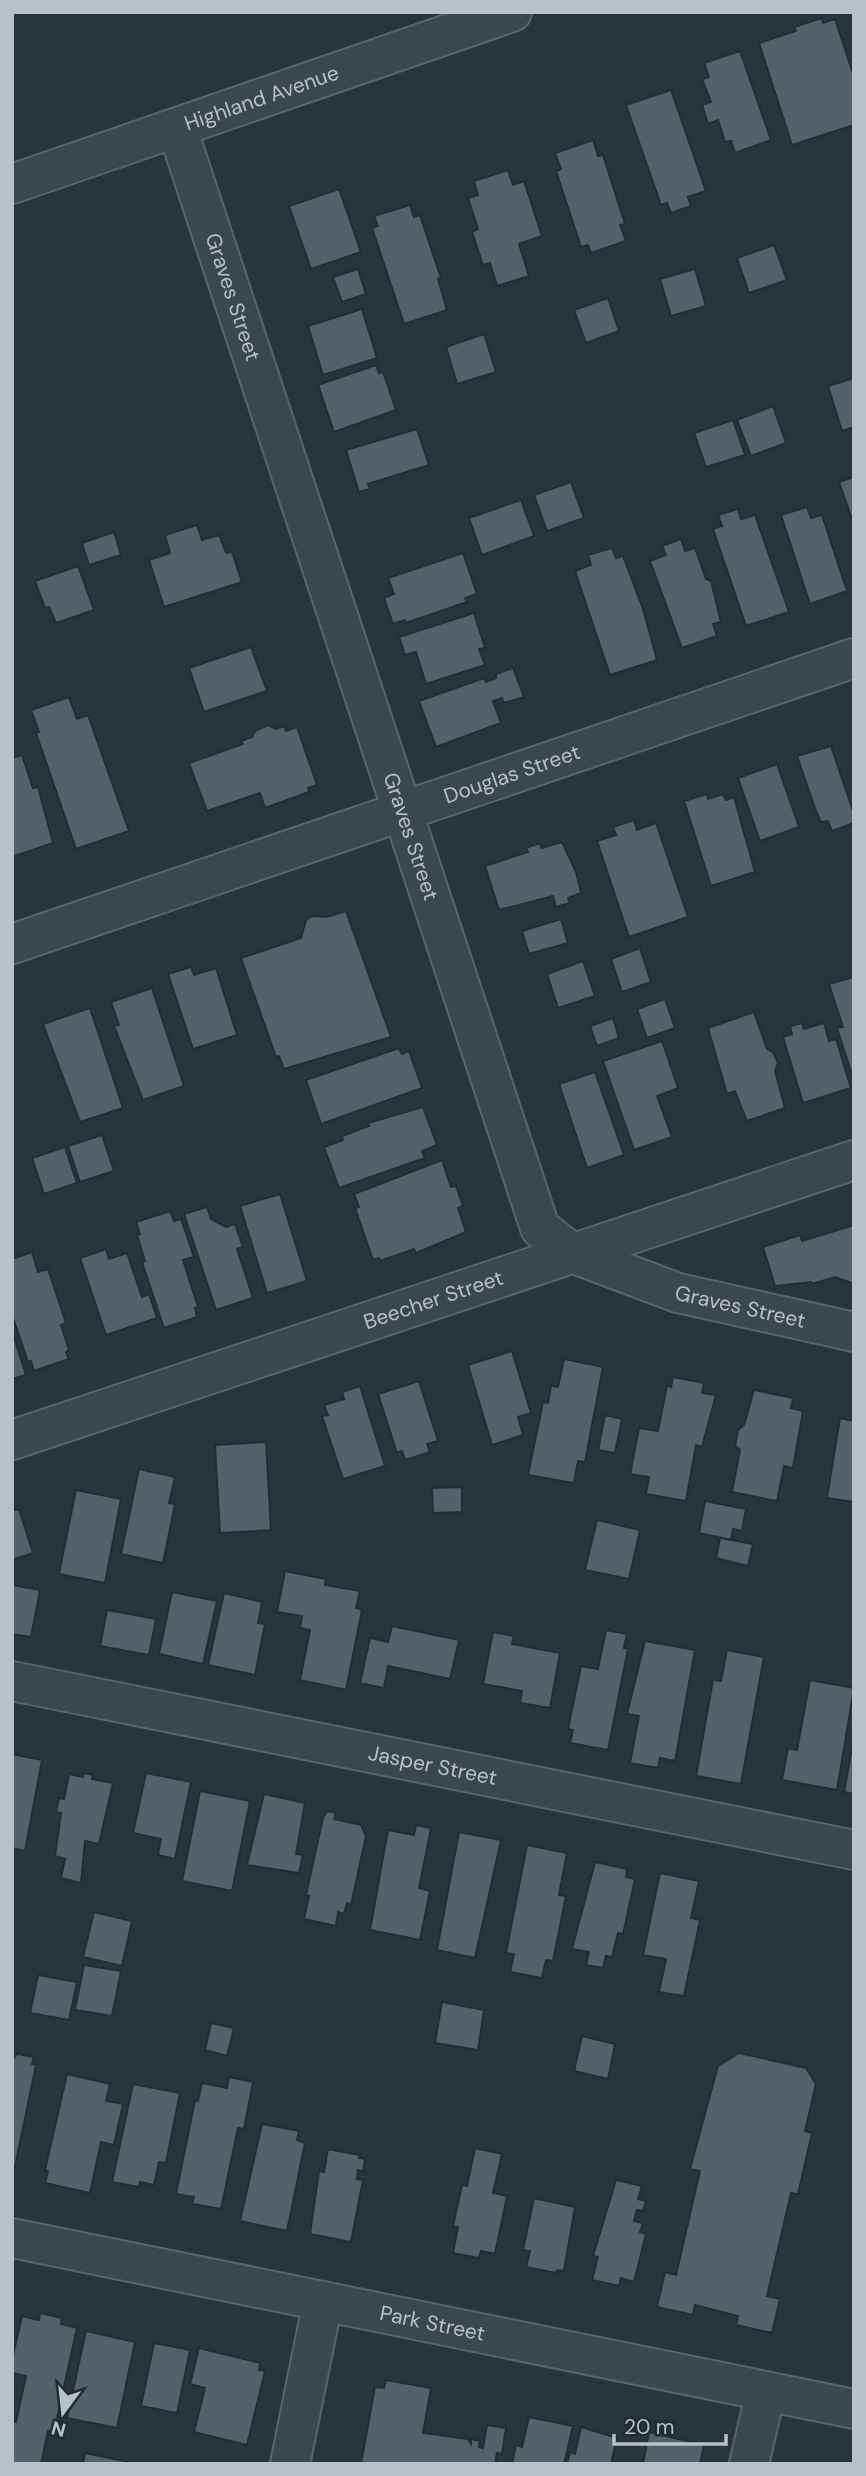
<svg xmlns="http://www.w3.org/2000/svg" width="866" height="2476" viewBox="0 0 866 2476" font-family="'DM Sans',sans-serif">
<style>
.building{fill:#53626a;stroke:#222e35;stroke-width:2}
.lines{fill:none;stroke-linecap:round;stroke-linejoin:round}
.minor-casing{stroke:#59646b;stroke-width:42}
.minor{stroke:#3b474e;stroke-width:38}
.labels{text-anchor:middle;stroke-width:7;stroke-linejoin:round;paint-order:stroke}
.street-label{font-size:21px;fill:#b8c1c8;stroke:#202c33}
</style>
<rect width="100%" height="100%" fill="#28353d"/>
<!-- building -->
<g class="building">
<polygon points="822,18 823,23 835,19 854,77 854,125 792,145 759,43 796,31 794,27"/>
<polygon points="740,51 771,140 735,153 731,141 725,142 718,120 708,124 702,105 711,102 702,79 709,77 704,63"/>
<polygon points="671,90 706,191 688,197 691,206 671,213 667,203 661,205 626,105"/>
<polygon points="593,140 598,156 603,155 625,224 620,225 626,241 591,253 588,245 581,247 556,171 561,169 555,153"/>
<polygon points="508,170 513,185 524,181 542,236 519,244 529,276 497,286 490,263 483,265 472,232 478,229 468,198 478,195 474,181"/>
<polygon points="339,189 361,252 311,269 289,206"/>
<polygon points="410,205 414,217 420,215 441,278 438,279 447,310 404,324 372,228 378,226 374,216"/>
<polygon points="774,245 787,280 749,293 737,258"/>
<polygon points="358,269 366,294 342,302 333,277"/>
<polygon points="695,269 706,306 671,316 660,279"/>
<polygon points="608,298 619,331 586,343 574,310"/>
<polygon points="362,309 377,358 323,375 308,326"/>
<polygon points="484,334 496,372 457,384 446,347"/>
<polygon points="376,365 379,373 383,372 396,410 334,432 318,385"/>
<polygon points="854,378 854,427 842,431 828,386"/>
<polygon points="773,406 786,443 751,456 737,420"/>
<polygon points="733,420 745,455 706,467 694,433"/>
<polygon points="417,429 429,465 368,484 370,489 359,492 346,450"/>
<polygon points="854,477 854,525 839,482"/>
<polygon points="571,482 584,518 547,531 534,495"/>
<polygon points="521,500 534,536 482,555 469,518"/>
<polygon points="807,507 811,518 822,515 847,591 810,604 781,515"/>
<polygon points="738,509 741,519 755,515 789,612 746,626 713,529 722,526 718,515"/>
<polygon points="197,525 202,540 219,535 226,553 232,552 242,582 164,607 149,560 170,553 165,535"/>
<polygon points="114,532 121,555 89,565 82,543"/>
<polygon points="681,539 685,551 695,548 706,579 711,581 721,622 713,624 717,636 682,648 650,561 666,555 662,546"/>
<polygon points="612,548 616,558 623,556 643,609 657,660 610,675 575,571 591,565 588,555"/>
<polygon points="463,553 477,594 465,598 467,602 406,623 405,620 393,624 384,598 394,594 388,578"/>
<polygon points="78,566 94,610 56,623 49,607 45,608 35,581"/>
<polygon points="474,613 485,648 479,649 485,665 426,684 416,652 405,655 399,637"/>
<polygon points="251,647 267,691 204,712 189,668"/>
<polygon points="513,668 524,697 504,703 502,698 493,701 501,723 436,747 419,701 484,678 486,682 496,678 496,674"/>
<polygon points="69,697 77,719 88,715 129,831 76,849 36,733 39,732 31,710"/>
<polygon points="268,725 276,729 284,726 286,731 297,727 317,785 308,788 309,792 265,808 260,793 207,811 189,763 243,744 241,741 252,737 255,731"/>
<polygon points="831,746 854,814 854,823 832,831 828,821 821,822 816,811 797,756"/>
<polygon points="22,755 33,788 38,787 53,843 12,857 12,758"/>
<polygon points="777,764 799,827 760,841 738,778"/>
<polygon points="707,794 708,799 723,794 726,800 734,797 755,872 711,886 684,801"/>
<polygon points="634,820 637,830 656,823 688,917 629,937 597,841 616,835 613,827"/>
<polygon points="562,842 576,872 581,893 568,898 570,903 556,907 553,896 499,910 485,866 528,852 526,848 539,843 542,848"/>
<polygon points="346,911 391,1037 284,1069 279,1056 276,1057 241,958 301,938 306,920 312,916 327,917"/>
<polygon points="561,919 568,943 529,954 522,931"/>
<polygon points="640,948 651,982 622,992 611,959"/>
<polygon points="583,961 595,996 558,1008 547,974"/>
<polygon points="191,967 194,975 216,968 237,1035 193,1049 168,974"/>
<polygon points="854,977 854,1081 837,1028 843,1027 829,984"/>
<polygon points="152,988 184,1086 143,1100 114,1026 119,1025 111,1002"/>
<polygon points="665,999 675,1028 647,1038 637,1009"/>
<polygon points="90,1008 123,1108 80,1122 43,1024"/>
<polygon points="754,1012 767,1049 773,1052 778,1063 775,1071 785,1108 747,1121 735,1091 727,1094 708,1028"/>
<polygon points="613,1018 619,1038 597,1046 590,1026"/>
<polygon points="802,1023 804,1029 824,1023 829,1041 836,1039 851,1088 803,1103 783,1037 792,1034 790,1026"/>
<polygon points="662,1041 678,1088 657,1096 672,1137 634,1150 603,1061"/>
<polygon points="399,1048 402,1054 409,1051 422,1088 321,1124 306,1080"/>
<polygon points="595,1072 624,1155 587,1168 559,1084"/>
<polygon points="423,1107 437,1145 422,1151 425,1158 339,1188 324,1147 343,1140 342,1136 369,1126 368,1123"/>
<polygon points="102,1135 114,1171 80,1182 68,1146"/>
<polygon points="65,1147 77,1183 44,1194 32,1158"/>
<polygon points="442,1160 451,1187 456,1186 463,1206 458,1208 466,1232 416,1253 414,1249 380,1261 379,1258 373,1260 355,1208 359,1207 354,1194"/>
<polygon points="280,1194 307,1281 267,1293 240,1206"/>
<polygon points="207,1207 211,1219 226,1227 235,1224 243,1247 237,1249 253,1298 216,1310 184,1214"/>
<polygon points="170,1211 174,1221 181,1219 194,1257 183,1260 198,1307 195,1308 197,1317 164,1328 142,1262 145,1261 137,1235 140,1234 136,1222"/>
<polygon points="854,1225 854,1284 835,1277 812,1284 811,1282 775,1286 763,1247 800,1235 802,1241"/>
<polygon points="106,1249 109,1259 127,1253 142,1297 149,1294 157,1318 106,1335 80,1258"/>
<polygon points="32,1252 38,1272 48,1269 66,1323 61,1325 69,1350 66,1352 69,1359 34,1371 31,1361 28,1362 12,1315 12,1259"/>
<polygon points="12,1331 26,1375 12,1379"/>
<polygon points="512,1351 531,1413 518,1417 523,1435 492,1445 468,1365"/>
<polygon points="564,1359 603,1367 585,1462 578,1461 574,1483 528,1475 543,1402 548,1403 551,1386 558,1387"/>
<polygon points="673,1377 704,1383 702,1393 716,1395 702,1447 696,1445 686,1501 646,1494 649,1477 630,1474 639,1428 658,1431 667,1385 671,1387"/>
<polygon points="419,1381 438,1441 427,1444 430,1452 405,1460 402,1451 397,1453 378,1394"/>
<polygon points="360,1386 385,1466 343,1479 322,1416 328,1415 324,1405 344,1399 342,1392"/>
<polygon points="754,1390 793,1398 791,1408 803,1411 793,1468 784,1466 777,1501 732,1492 740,1450 735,1446 738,1430 744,1425"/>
<polygon points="605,1415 622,1419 615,1453 598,1450"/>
<polygon points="840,1418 854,1421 854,1502 827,1498"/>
<polygon points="266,1442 271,1530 220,1533 215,1445"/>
<polygon points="139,1469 175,1477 169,1503 175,1504 163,1563 121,1554"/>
<polygon points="462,1487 462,1512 433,1513 432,1488"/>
<polygon points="76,1490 121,1499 105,1583 59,1574"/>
<polygon points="705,1501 746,1509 742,1531 733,1529 731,1540 699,1533"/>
<polygon points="19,1509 33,1553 12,1560 12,1511"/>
<polygon points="597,1520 640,1530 629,1579 585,1570"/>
<polygon points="720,1538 753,1544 748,1566 716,1558"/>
<polygon points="285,1571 326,1579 325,1585 360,1591 356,1608 362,1610 346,1690 300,1680 310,1630 300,1628 302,1616 277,1612"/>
<polygon points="12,1585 40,1590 31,1637 12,1634"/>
<polygon points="172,1592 217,1601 203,1664 159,1654"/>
<polygon points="224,1593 262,1602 258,1623 265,1624 255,1675 208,1665"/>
<polygon points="107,1610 156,1619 149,1655 100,1646"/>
<polygon points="392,1626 459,1640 450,1679 388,1666 384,1688 360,1683 370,1638 388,1642"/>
<polygon points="606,1630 627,1634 624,1648 628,1649 608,1750 570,1743 573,1730 568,1729 581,1666 598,1669"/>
<polygon points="493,1632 514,1636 512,1644 560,1653 550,1708 520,1703 522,1691 483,1684"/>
<polygon points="645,1641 695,1650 675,1761 660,1758 658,1768 630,1763 639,1716 627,1714"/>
<polygon points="727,1650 764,1657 741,1784 696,1776 713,1680 721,1681"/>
<polygon points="810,1680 854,1688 837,1790 782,1780 788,1748 797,1750"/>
<polygon points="854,1737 854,1794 844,1792"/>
<polygon points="12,1754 42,1760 25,1851 12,1848"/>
<polygon points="84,1773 93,1775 92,1779 113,1783 99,1844 85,1841 81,1883 61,1878 65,1859 55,1856 61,1813 56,1812 59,1798 64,1799 69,1774 83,1777"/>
<polygon points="146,1773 191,1782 175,1859 158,1855 161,1839 133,1833"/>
<polygon points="200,1791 250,1801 232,1891 182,1881"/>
<polygon points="264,1794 305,1803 296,1854 303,1855 299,1873 247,1865"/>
<polygon points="327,1811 336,1813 334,1819 361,1825 366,1836 351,1905 347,1903 344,1914 338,1912 336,1926 304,1919 309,1896 306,1895 323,1818"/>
<polygon points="416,1825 431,1828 419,1888 430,1891 420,1940 370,1930 388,1830 414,1835"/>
<polygon points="459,1832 501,1840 475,1958 437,1950"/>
<polygon points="527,1845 567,1853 559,1895 566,1896 553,1961 546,1960 542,1978 510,1972 514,1954 506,1953"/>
<polygon points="595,1862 627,1869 626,1877 635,1879 623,1934 618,1933 612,1957 606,1956 603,1968 586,1965 589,1952 572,1949"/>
<polygon points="660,1873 699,1881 691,1918 700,1920 684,1996 659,1992 666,1959 643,1955"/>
<polygon points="94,1912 132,1921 122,1966 83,1957"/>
<polygon points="84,1965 121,1971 112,2016 75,2010"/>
<polygon points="38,1975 77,1982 69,2020 30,2013"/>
<polygon points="442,2002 484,2010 478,2050 435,2043"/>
<polygon points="211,2023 234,2028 227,2056 205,2050"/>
<polygon points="582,2036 615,2044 608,2079 574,2071"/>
<polygon points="739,2053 806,2068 816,2084 805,2131 812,2133 798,2194 791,2193 767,2296 780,2299 772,2333 736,2325 738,2316 695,2305 693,2315 657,2307 665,2272 676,2275 700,2171 690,2169 718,2066"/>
<polygon points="17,2054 34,2057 32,2064 36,2065 13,2176 12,2060"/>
<polygon points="67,2074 110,2084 106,2101 123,2104 114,2145 101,2142 90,2193 45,2183 48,2171 45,2170"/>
<polygon points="229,2077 253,2082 244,2129 238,2128 221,2209 192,2204 194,2197 176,2194 195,2100 198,2101 202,2083 227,2088"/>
<polygon points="133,2084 180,2093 166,2163 159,2162 154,2185 140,2182 139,2187 112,2182"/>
<polygon points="262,2124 299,2131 297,2140 305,2143 287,2231 240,2221"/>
<polygon points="475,2148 502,2154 493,2193 507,2196 495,2254 481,2251 479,2258 453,2253 458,2227 453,2226 462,2185 467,2186"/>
<polygon points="328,2149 360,2155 359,2158 365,2159 363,2172 358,2170 357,2179 363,2180 351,2242 310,2234 319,2171 324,2172"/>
<polygon points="616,2180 642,2186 638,2199 646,2201 643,2211 637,2210 634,2221 643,2223 640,2232 646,2234 634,2282 621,2278 619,2286 592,2280 598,2257 593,2256"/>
<polygon points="534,2198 575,2207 564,2271 557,2270 556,2273 526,2267 530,2251 523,2250"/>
<polygon points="40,2313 62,2318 61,2324 77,2328 54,2432 48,2431 41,2464 12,2464 12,2421 16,2422 26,2376 12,2373 12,2360 22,2316 39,2320"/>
<polygon points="86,2331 135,2342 117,2428 67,2418"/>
<polygon points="154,2343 190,2350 177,2413 141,2406"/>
<polygon points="199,2348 260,2363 259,2370 265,2371 247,2445 194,2432 205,2388 190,2384"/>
<polygon points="386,2380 431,2388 423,2433 468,2439 471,2444 471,2439 480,2441 479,2447 483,2448 487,2425 506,2428 502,2454 497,2453 495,2464 361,2464 375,2387 384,2388"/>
<polygon points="529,2417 573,2426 564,2464 512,2464 516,2445 522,2447"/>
<polygon points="581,2427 617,2438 611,2464 567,2464 570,2452 575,2454"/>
<polygon points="649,2432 704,2445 700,2464 643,2464"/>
<polygon points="85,2453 129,2462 129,2464 83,2464"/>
</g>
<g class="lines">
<!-- minor casing -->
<g class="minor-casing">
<g id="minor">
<path id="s1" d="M177,128L540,1228L572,1253L678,1293L854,1332"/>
<path id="s2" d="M12,184L512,12"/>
<path id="s3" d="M12,944L854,658"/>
<path id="s4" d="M12,1440L854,1160"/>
<path id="s5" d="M12,1681L854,1850"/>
<path id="s6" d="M12,2238L854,2409"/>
<polyline points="290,2464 323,2301"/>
<polyline points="749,2464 766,2391"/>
</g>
</g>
<!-- minor -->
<use href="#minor" class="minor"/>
</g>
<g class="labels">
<!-- street labels -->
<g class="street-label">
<text dy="7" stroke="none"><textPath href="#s2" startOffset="264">Highland Avenue</textPath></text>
<text dy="7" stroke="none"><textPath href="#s1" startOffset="178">Graves Street</textPath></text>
<text dy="7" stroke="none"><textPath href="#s3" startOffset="528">Douglas Street</textPath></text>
<text dy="7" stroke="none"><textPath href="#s1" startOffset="746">Graves Street</textPath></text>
<text dy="7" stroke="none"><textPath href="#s4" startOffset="444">Beecher Street</textPath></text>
<text dy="7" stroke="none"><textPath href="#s1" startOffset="1376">Graves Street</textPath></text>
<text dy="7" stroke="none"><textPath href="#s5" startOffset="429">Jasper Street</textPath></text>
<text dy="7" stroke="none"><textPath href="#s6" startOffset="429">Park Street</textPath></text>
</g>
</g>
<!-- border -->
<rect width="866" height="2476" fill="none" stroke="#b8c1c8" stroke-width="28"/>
<!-- north arrow -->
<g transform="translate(63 2413) rotate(195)" stroke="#202c33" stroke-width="5" paint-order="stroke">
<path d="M0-5L12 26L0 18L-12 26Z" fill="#b8c1c8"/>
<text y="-10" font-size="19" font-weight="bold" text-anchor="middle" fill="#b8c1c8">N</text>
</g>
<!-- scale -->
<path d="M614 2434v10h112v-10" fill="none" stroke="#b8c1c8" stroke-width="3.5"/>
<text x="624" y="2434" font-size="21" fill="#b8c1c8" stroke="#202c33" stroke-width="5" paint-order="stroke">20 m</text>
</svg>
